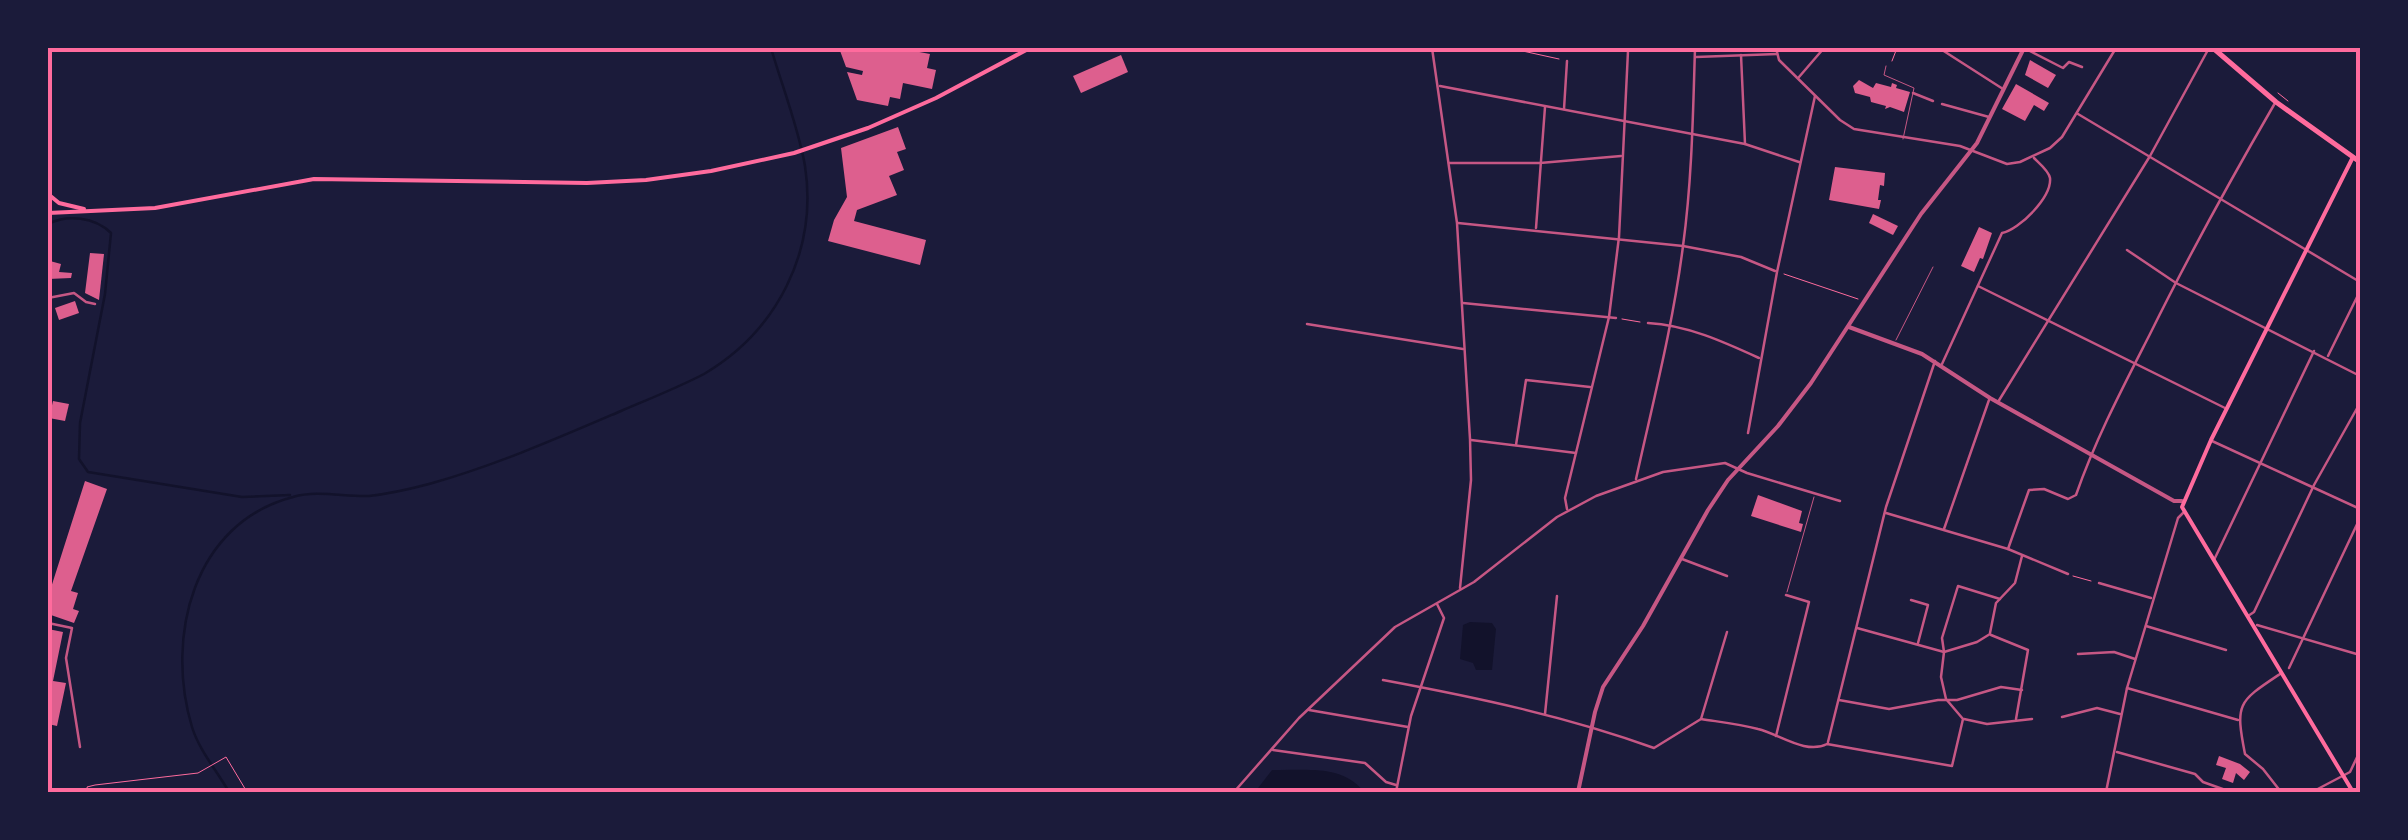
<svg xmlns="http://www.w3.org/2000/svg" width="2408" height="840" viewBox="0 0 2408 840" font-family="'PT Serif',serif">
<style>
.water{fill:#12122b}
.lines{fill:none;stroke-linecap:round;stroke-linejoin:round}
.stream{stroke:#12122b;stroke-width:2.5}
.building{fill:#dd5f8e}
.path{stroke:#ff6b9d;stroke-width:1}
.service{stroke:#c65784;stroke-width:1}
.minor{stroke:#c65784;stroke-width:2.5}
.tertiary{stroke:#c65784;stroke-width:4}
.secondary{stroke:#ff6b9d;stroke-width:4}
.primary{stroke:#ff6b9d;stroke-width:5}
.neatline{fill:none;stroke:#ff6b9d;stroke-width:4}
</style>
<rect width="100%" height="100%" fill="#1b1b3a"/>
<!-- water -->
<g class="water">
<polygon points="1470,622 1492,623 1496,629 1492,670 1476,670 1473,663 1460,659 1463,625"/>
<path d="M1272,770C1304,771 1342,764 1363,791L1255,792Z"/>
</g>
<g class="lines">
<!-- stream -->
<g class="stream">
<path d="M48,224C67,214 95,217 111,233L105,294L80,423L79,459L88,472L242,497L290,495"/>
<path d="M229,792C217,771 199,750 192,727C165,637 193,523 293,497C317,490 345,497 369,496C388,494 410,489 429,484C494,466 558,438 621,411C649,399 677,388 704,374C777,331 818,251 805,166C798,126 782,86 771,48"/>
</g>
</g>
<!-- building -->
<g class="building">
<polygon points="839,48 898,48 930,54 927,68 936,70 932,89 903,83 900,99 890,97 888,106 857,100 847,72 862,75 863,71 846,67"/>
<polygon points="1121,55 1128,72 1081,93 1073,76"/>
<polygon points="2030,60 2056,75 2048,88 2025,75"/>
<polygon points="1859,80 1873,88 1876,83 1891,87 1892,83 1897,85 1896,88 1910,92 1904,112 1890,107 1885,109 1886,106 1871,102 1870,97 1855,93 1853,86"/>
<polygon points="2016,84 2049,103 2044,111 2034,105 2025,121 2002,109"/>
<polygon points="898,127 906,149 897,152 904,170 889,176 897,195 857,210 854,221 926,240 920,265 828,241 834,220 847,197 841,148"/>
<polygon points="1835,167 1885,173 1884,186 1880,185 1878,200 1881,200 1879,209 1829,200"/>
<polygon points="1873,214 1898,226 1893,235 1869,223"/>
<polygon points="1979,227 1992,233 1983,259 1980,258 1974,272 1961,266"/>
<polygon points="90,253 104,254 99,300 85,293"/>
<polygon points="50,261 61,264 59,272 72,273 71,278 48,279"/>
<polygon points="75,301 79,313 59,320 55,308"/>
<polygon points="53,401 69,404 65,421 49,418"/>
<polygon points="85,481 107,489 71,591 78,593 73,609 79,611 74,623 48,614 48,597"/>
<polygon points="1758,495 1802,511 1799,523 1803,524 1801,532 1751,516"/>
<polygon points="48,629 63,632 53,681 66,683 57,726 48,724"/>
<polygon points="2219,756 2240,764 2250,772 2244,780 2236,773 2233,783 2222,779 2226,768 2216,765"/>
</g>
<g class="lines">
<!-- path -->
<g class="path">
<polyline points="1509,48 1559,59"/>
<polyline points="1892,61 1897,48"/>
<polyline points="2278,93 2288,101"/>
<polyline points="1784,274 1858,299"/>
<polyline points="1622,319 1640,322"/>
<polyline points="2073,576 2091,581"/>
<polyline points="88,792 87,787 95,785 198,773 226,757 247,792"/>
</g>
<!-- service -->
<g class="service">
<polyline points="1886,66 1884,75 1914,88 1903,139"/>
<polyline points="1896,340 1933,267"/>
<polyline points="1787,592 1814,497"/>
</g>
<!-- minor -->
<g class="minor">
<polyline points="1432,48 1457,223 1470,439 1471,480 1460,588"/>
<polyline points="1776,48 1779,60 1840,120 1854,129 1960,146 2007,164 2020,162 2050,148 2062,137 2116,48"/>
<polyline points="1939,48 2003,89"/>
<polyline points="2024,48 2063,68 2069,62 2082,67"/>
<polyline points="1741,55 1745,144"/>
<polyline points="1696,57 1777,54"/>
<polyline points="1799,77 1824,48"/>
<polyline points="1440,86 1745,144 1799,162"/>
<polyline points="1913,93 1933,101"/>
<polyline points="1942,104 1989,117"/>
<polyline points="1564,109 1567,61"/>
<polyline points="2078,114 2360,282"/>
<polyline points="1449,163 1540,163 1621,156"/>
<polyline points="1458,223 1683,246 1741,257 1775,271"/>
<polyline points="1536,228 1545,107"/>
<polyline points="2127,250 2176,283 2360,376"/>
<polyline points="1978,286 2225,408"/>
<polyline points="48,298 74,293 86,302 95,304"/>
<polyline points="1463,303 1616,318"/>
<path d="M1648,323C1687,325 1724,342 1759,358"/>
<polyline points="1307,324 1463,349"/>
<polyline points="2328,356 2360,291"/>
<path d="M1942,364L2002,233C2019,230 2052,197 2050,178C2049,171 2039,163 2034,158"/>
<polyline points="48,371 49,367"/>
<polyline points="1998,402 2150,156 2209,48"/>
<polyline points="1748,433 1777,272 1815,96"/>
<polyline points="1471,440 1576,453"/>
<polyline points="2212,441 2360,509"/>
<polyline points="1516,445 1526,380 1590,387"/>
<path d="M1636,479C1653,402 1673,325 1683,246C1692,180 1693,114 1695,48"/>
<polyline points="1567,509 1565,498 1609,317 1619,237 1628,51"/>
<polyline points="1886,513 2008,549 2068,574"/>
<polyline points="1944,529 1989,400"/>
<path d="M2008,549L2029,490L2044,489L2068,499L2076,495C2096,438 2123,387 2150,334C2189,255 2231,179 2275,103"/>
<polyline points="1682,559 1727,576"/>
<polyline points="2214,560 2314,351"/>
<polyline points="2099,583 2151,598"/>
<polyline points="1911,600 1928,605 1918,643"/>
<polyline points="2248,616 2254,612 2314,485 2360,403"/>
<polyline points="48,623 72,628 66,658 80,747"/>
<polyline points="2257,625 2360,655"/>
<polyline points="2146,626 2226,650"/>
<polyline points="1857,628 1944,652 1977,642 1990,634"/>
<polyline points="1990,633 1996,603 2015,583 2022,556"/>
<polyline points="1991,635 2028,650 2016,719"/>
<polyline points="2078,654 2114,652 2135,659"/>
<polyline points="2289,668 2360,518"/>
<path d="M2280,674C2238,702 2235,703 2245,754L2263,769L2281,792"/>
<path d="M1383,680C1474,697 1566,716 1654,748L1701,719L1727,632"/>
<polyline points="2127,688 2238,720"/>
<polyline points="1839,700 1889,709 1938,700 1957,700 2001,687 2022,690"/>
<polyline points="1309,710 1408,727"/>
<polyline points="1545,714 1557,596"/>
<polyline points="2062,717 2097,708 2120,714"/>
<path d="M1701,719C1720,722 1739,724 1758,729C1779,734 1806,755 1827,744L1952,766L1963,719L1946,699L1941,677L1944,652L1942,638L1958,586L2000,599"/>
<polyline points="1964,719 1987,724 2032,719"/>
<polyline points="1776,736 1809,602 1786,595"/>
<polyline points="1828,742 1886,507 1935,361"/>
<polyline points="1273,750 1365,763 1386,782 1396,785"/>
<polyline points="2117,752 2195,774 2203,782 2231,792"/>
<polyline points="1234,792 1299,718 1395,627 1474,582 1557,517 1596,496 1663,472 1725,463 1747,473 1840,501"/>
<polyline points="1396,792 1411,716 1444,618 1437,604"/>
<polyline points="2106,792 2127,688 2178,518 2184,512"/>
<polyline points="2312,792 2350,772 2360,751"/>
</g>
<!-- tertiary -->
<g class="tertiary">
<polyline points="1849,327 1922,354 1990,398 2174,501 2182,501"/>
<polyline points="1578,792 1595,712 1603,687 1643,626 1708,510 1728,480 1778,426 1811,383 1921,214 1977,143 2024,48"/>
</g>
<!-- secondary -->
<g class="secondary">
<polyline points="2353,157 2211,440 2182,507 2353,792"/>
<polyline points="48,194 59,203 84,209"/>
<polyline points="48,213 155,208 314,179 587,183 646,180 711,171 794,153 868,128 936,98 1030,48"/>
</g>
<!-- primary -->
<polyline class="primary" points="2213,48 2276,102 2360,162"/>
</g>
<!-- border -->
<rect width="2408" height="840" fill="none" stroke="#1b1b3a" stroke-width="100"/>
<rect x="50" y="50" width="2308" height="740" class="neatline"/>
</svg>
